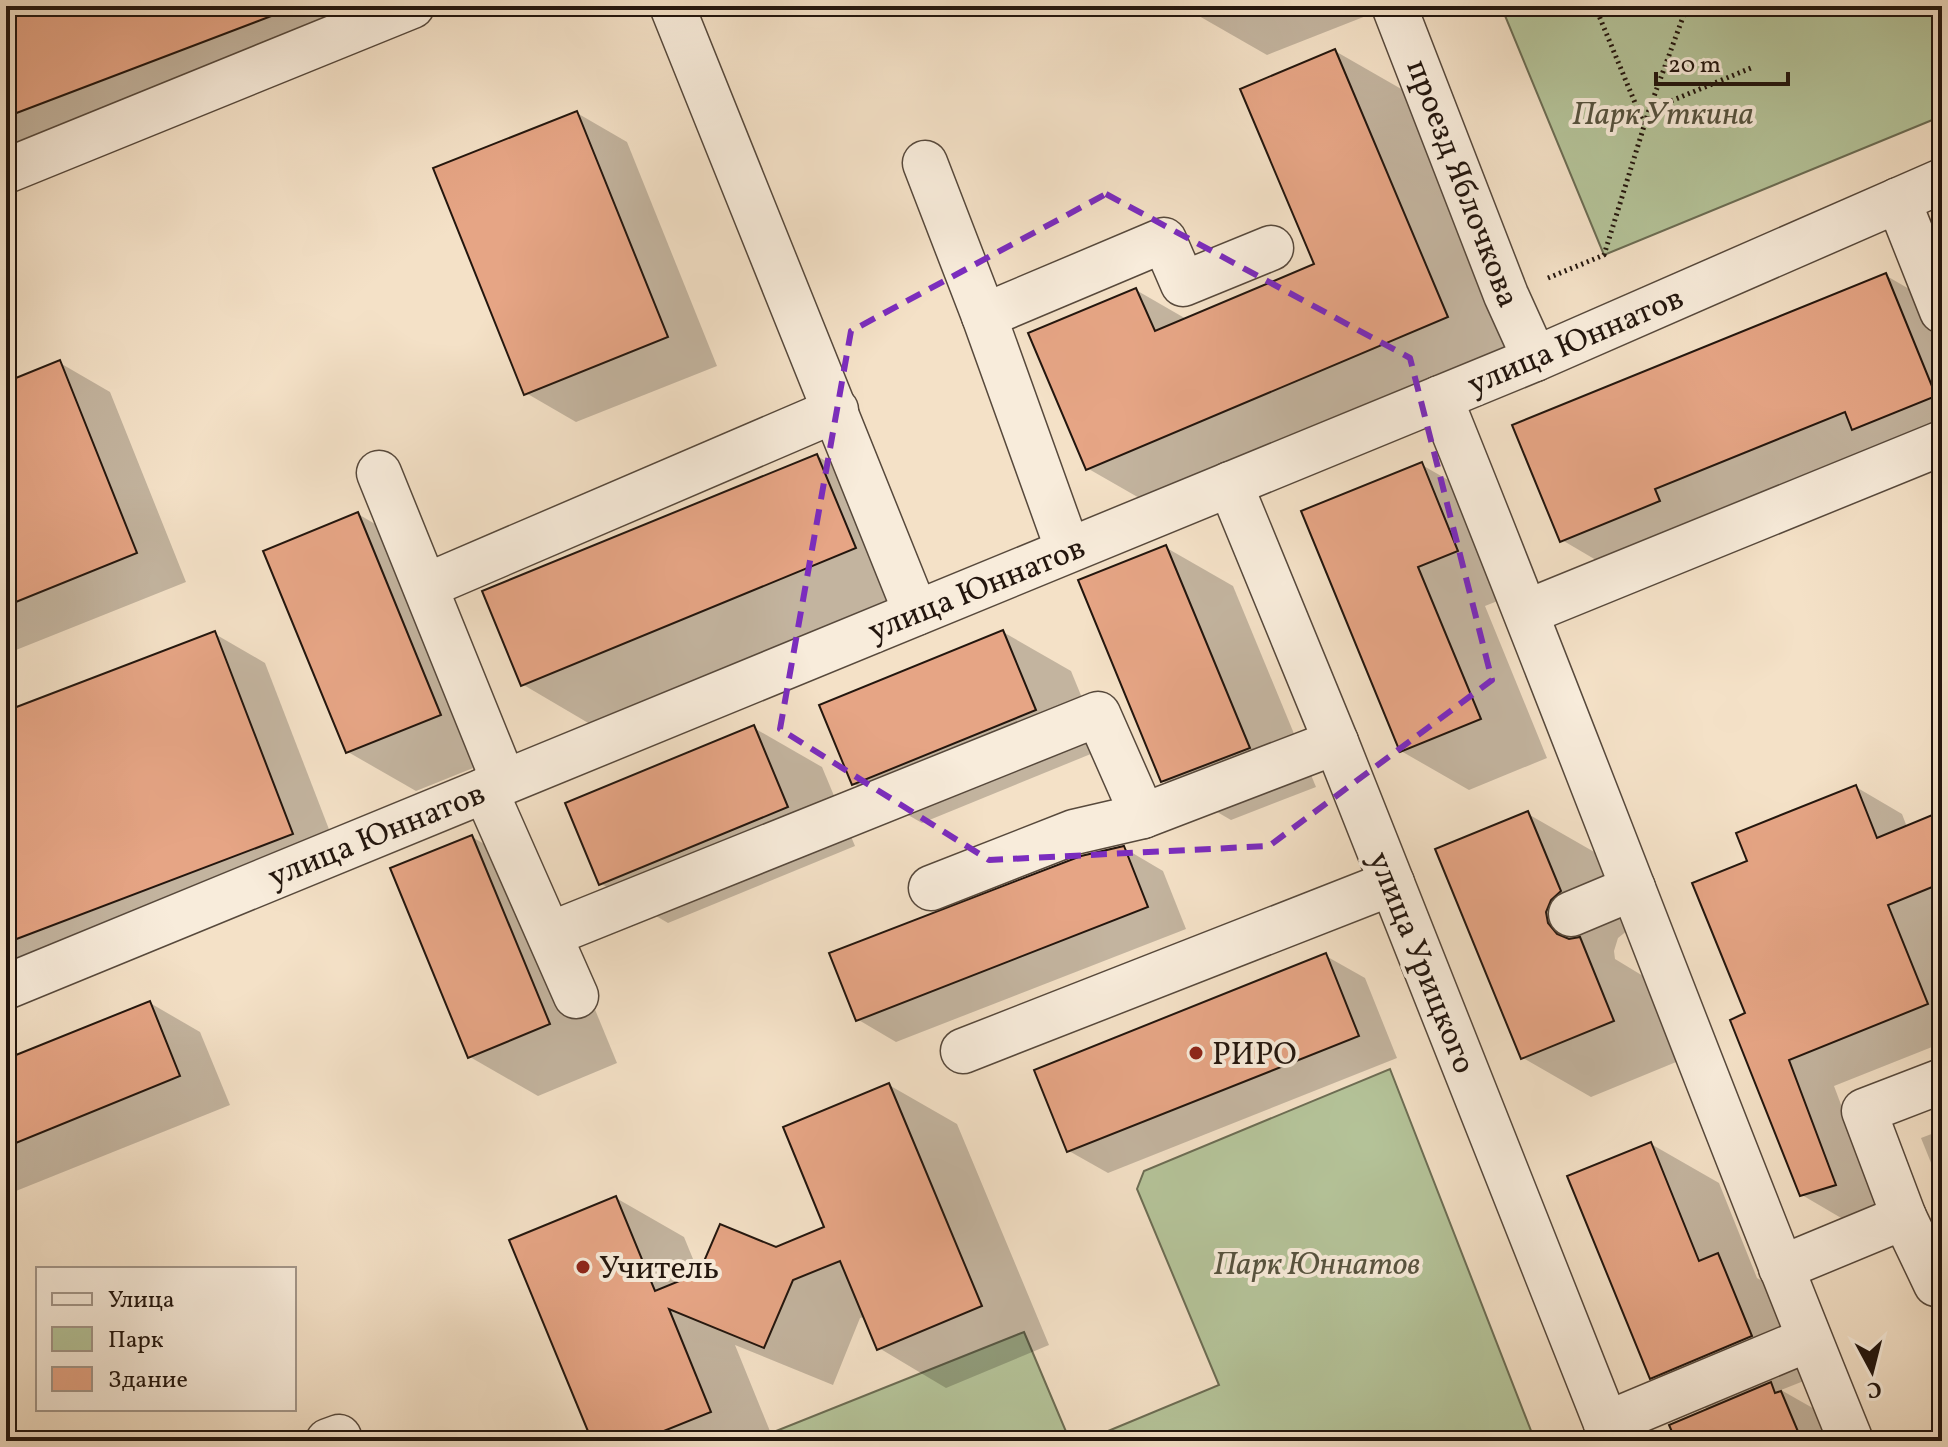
<svg xmlns="http://www.w3.org/2000/svg" width="1948" height="1447" viewBox="0 0 1948 1447" font-family="Vollkorn,serif">
<style>
.green{fill:#b5c49a;stroke:#6c6d54;stroke-width:2}
.shadow{fill:#0003}
.building{fill:#e6a585;stroke:#23160e;stroke-width:2}
.lines{fill:none;stroke-linecap:round;stroke-linejoin:round}
.minor-casing{stroke:#57493c;stroke-width:47}
.path{stroke:#23160e;stroke-width:5;stroke-dasharray:2 4;stroke-linecap:butt}
.minor{stroke:#f8ecdb;stroke-width:44}
.marked{fill:none;stroke:#7b2cbf;stroke-width:6;stroke-dasharray:16 10;stroke-linejoin:round}
.poi-dot{fill:#8f2418;stroke:#f8ecdb;stroke-width:3}
.labels{text-anchor:middle;stroke-width:8;stroke-linejoin:round;paint-order:stroke}
.park-label{font-size:32px;font-style:italic;fill:#56533f;stroke:#f8ecdb}
.street-label{font-size:32px;fill:#23160e;stroke:#f8ecdb}
.poi-label{font-size:32px;fill:#23160e;stroke:#f8ecdb;text-anchor:start}
</style>
<rect width="100%" height="100%" fill="#f4e1c7"/>
<filter id="stains"><feTurbulence type="fractalNoise" baseFrequency=".0025" numOctaves="4"/><feColorMatrix values="0 0 0 0 .2 0 0 0 0 .09 0 0 0 0 .02 0 0 0 .5 -.17"/></filter>
<radialGradient id="worn" r=".72"><stop offset=".6" stop-color="#630" stop-opacity="0"/><stop offset="1" stop-color="#630" stop-opacity=".3"/></radialGradient>
<!-- green -->
<g class="green">
<polygon points="1501,6 1942,6 1942,116 1604,255"/>
<polygon points="1390,1069 1535,1441 1084,1441 1219,1385 1137,1189 1144,1171"/>
<polygon points="1024,1332 1070,1441 751,1441"/>
</g>
<!-- shadow -->
<g class="shadow">
<polygon points="6,6 422,6 6,165"/>
<polygon points="1195,6 1362,6 1366,16 1267,55 1199,16"/>
<polygon points="1335,51 1403,90 1515,356 1155,507 1087,468 1136,290 1188,320 1316,265"/>
<polygon points="577,113 627,142 717,366 576,422 526,393"/>
<polygon points="1885,275 1942,308 1942,460 1630,580 1562,540"/>
<polygon points="60,363 110,392 186,582 6,654 6,384"/>
<polygon points="817,456 885,495 923,587 590,724 522,684"/>
<polygon points="1422,465 1490,504 1525,590 1485,606 1547,758 1469,790 1401,751"/>
<polygon points="358,514 426,554 508,754 416,791 348,752"/>
<polygon points="1165,547 1233,586 1316,787 1231,820 1163,781"/>
<polygon points="1003,632 1071,671 1103,749 922,823 854,784"/>
<polygon points="215,634 265,663 342,863 6,991 6,713"/>
<polygon points="754,728 822,767 855,846 668,923 600,883"/>
<polygon points="1856,787 1902,814 1907,827 1942,813 1942,928 1933,932 1942,953 1942,1043 1834,1086 1881,1211 1848,1222 1802,1195 1747,1014 1750,862"/>
<polygon points="1528,814 1596,853 1628,930 1618,938 1614,951 1615,959 1648,979 1681,1060 1591,1097 1523,1058"/>
<polygon points="472,837 540,876 617,1063 538,1096 470,1057"/>
<polygon points="1124,848 1163,871 1186,929 896,1042 857,1019"/>
<polygon points="1326,956 1365,978 1397,1058 1108,1173 1069,1151"/>
<polygon points="150,1003 200,1032 230,1105 6,1195 6,1061"/>
<polygon points="889,1085 957,1124 1049,1345 946,1388 879,1348 864,1317 860,1318 833,1385 735,1345 774,1441 595,1441 616,1198 684,1237 700,1276 827,1228"/>
<polygon points="1942,1130 1942,1190 1921,1138"/>
<polygon points="1651,1144 1719,1183 1757,1278 1786,1294 1819,1375 1781,1390 1839,1423 1853,1441 1678,1441 1709,1410 1651,1377"/>
</g>
<!-- building -->
<g class="building">
<polygon points="6,6 289,6 290,9 6,117"/>
<polygon points="1335,49 1448,317 1086,470 1028,333 1136,288 1155,331 1314,264 1240,89"/>
<polygon points="577,111 668,337 524,395 433,168"/>
<polygon points="1886,273 1936,396 1852,430 1845,412 1655,489 1660,501 1560,542 1512,425"/>
<polygon points="60,360 137,553 6,606 6,382"/>
<polygon points="817,454 856,548 521,686 482,591"/>
<polygon points="1422,462 1458,551 1418,567 1481,719 1400,752 1301,511"/>
<polygon points="358,512 441,715 346,753 263,551"/>
<polygon points="1166,545 1250,748 1161,782 1078,580"/>
<polygon points="1003,630 1036,710 852,785 819,705"/>
<polygon points="215,631 293,834 6,943 6,711"/>
<polygon points="754,725 788,807 599,885 565,803"/>
<polygon points="1856,785 1877,838 1942,811 1942,883 1888,905 1928,1004 1789,1060 1836,1185 1800,1196 1730,1020 1745,1013 1692,883 1747,861 1736,833"/>
<polygon points="1528,811 1561,891 1551,900 1546,912 1548,923 1557,934 1569,939 1580,937 1614,1021 1521,1059 1435,849"/>
<polygon points="472,835 550,1024 468,1058 390,868"/>
<polygon points="1124,846 1148,907 856,1021 829,953 1081,856"/>
<polygon points="1326,953 1359,1036 1067,1152 1034,1070"/>
<polygon points="150,1001 180,1076 6,1147 6,1059"/>
<polygon points="889,1083 982,1306 877,1350 840,1261 793,1280 764,1348 669,1309 711,1412 639,1441 592,1441 509,1240 616,1196 655,1291 699,1273 720,1224 776,1247 824,1227 783,1127"/>
<polygon points="1651,1142 1699,1261 1718,1253 1752,1336 1650,1379 1567,1176"/>
<polygon points="1771,1382 1775,1393 1781,1391 1802,1441 1676,1441 1669,1425"/>
</g>
<g class="lines">
<!-- minor casing -->
<g class="minor-casing">
<g id="minor">
<polyline points="672,6 916,613"/>
<polyline points="1394,6 1506,295 1535,359"/>
<polyline points="925,163 984,316"/>
<polyline points="6,171 412,6"/>
<polyline points="1898,200 1942,311"/>
<path d="M1440,398C1580,744 1710,1095 1851,1441"/>
<polyline points="379,473 504,782"/>
<polyline points="1230,484 1336,742 1613,1441"/>
<polyline points="1068,550 984,316 1164,240 1183,284 1271,248"/>
<polyline points="426,586 836,410"/>
<polyline points="1527,612 1942,443"/>
<polyline points="485,790 576,996"/>
<polyline points="931,888 1074,832 1143,816"/>
<polyline points="1571,914 1633,888"/>
<polyline points="551,934 1098,714 1143,816 1336,742"/>
<polyline points="6,987 1535,359 1942,181"/>
<polyline points="963,1051 1392,883"/>
<polyline points="1904,1217 1864,1111 1942,1081"/>
<polyline points="1781,1268 1904,1217 1936,1284 1942,1282"/>
<polyline points="1606,1424 1809,1339"/>
<polyline points="328,1441 339,1437"/>
</g>
</g>
<!-- path -->
<g class="path">
<polyline points="1595,6 1645,127"/>
<polyline points="1898,9 1906,6"/>
<polyline points="1649,110 1751,68"/>
<polyline points="1548,278 1604,255 1649,110 1687,6"/>
</g>
<!-- minor -->
<use href="#minor" class="minor"/>
</g>
<!-- marked area -->
<path class="marked" d="M1106,194L1410,358L1492,680L1269,846L989,860L780,729L851,331Z"/>
<!-- markers -->
<g class="poi-dot">
<circle cx="1196" cy="1053" r="8"/>
<circle cx="583" cy="1267" r="8"/>
</g>
<g class="labels">
<!-- park labels -->
<g class="park-label">
<text x="1663" y="124">Парк Уткина</text>
<text x="1317" y="1274">Парк Юннатов</text>
</g>
<!-- street labels -->
<g class="street-label">
<text transform="translate(1464 183) rotate(69)" y="11">проезд Яблочкова</text>
<text transform="translate(1575 340) rotate(-23)" y="11">улица Юннатов</text>
<text transform="translate(976 588) rotate(-22)" y="11">улица Юннатов</text>
<text transform="translate(376 834) rotate(-22)" y="11">улица Юннатов</text>
<text transform="translate(1423 962) rotate(68)" y="11">улица Урицкого</text>
</g>
<!-- poi labels -->
<g class="poi-label">
<text x="1212" y="1064">РИРО</text>
<text x="599" y="1278">Учитель</text>
</g>
</g>
<!-- margin -->
<rect width="1948" height="1447" fill="none" stroke="#f4e1c7" stroke-width="32"/>
<rect x="8" y="8" width="1932" height="1431" fill="none" stroke="#23160e" stroke-width="4"/>
<rect x="16" y="16" width="1916" height="1415" fill="none" stroke="#23160e" stroke-width="2"/>
<!-- legend -->
<rect x="36" y="1267" width="260" height="144" fill="#f8ecdb" stroke="#a39689" stroke-width="2"/>
<rect x="52" y="1293" width="40" height="12" fill="#f8ecdb" stroke="#a39689" stroke-width="2"/>
<text x="108" y="1307" font-size="24" fill="#23160e">Улица</text>
<rect x="52" y="1327" width="40" height="24" fill="#b5c49a" stroke="#a39689" stroke-width="2"/>
<text x="108" y="1347" font-size="24" fill="#23160e">Парк</text>
<rect x="52" y="1367" width="40" height="24" fill="#e6a585" stroke="#a39689" stroke-width="2"/>
<text x="108" y="1387" font-size="24" fill="#23160e">Здание</text>
<!-- north arrow -->
<g transform="translate(1872 1371) rotate(173)" stroke="#f8ecdb" stroke-width="6" paint-order="stroke">
<path d="M0-6L14 30L0 20L-14 30Z" fill="#23160e"/>
<text y="-12" font-size="22" font-weight="bold" text-anchor="middle" fill="#23160e">С</text>
</g>
<!-- scale -->
<path d="M1656 72v12h132v-12" fill="none" stroke="#23160e" stroke-width="4"/>
<text x="1668" y="72" font-size="24" fill="#23160e" stroke="#f8ecdb" stroke-width="6" paint-order="stroke">20 m</text>
<rect width="100%" height="100%" filter="url(#stains)"/>
<rect width="100%" height="100%" fill="url(#worn)"/>
</svg>
